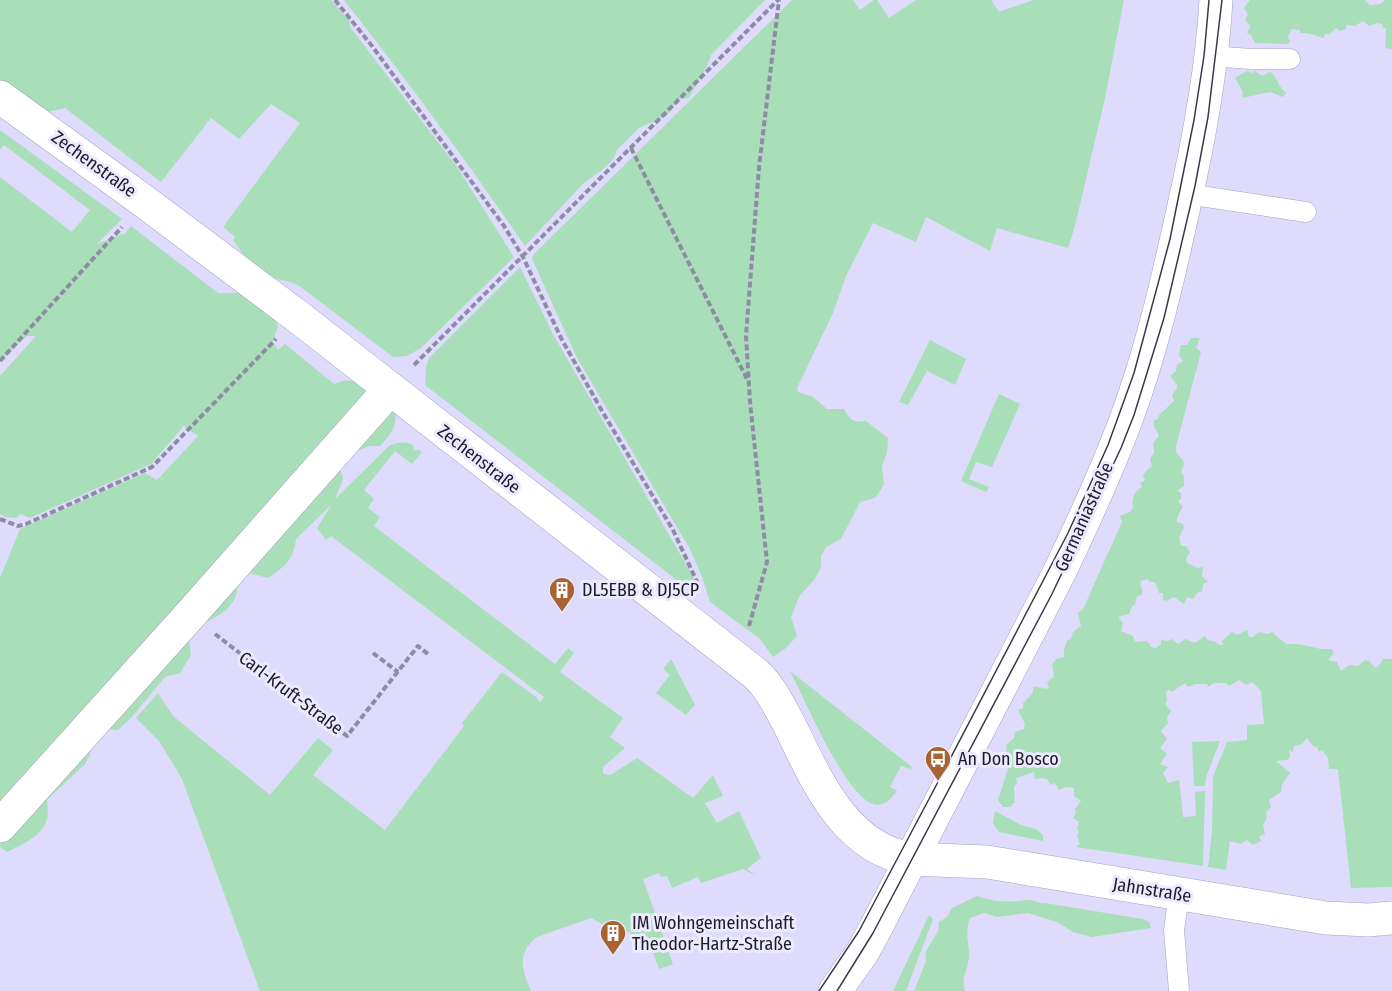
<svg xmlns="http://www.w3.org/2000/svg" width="1392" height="991" viewBox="0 0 1392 991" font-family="'Fira Sans Condensed',sans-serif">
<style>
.green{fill:#a9dfb8}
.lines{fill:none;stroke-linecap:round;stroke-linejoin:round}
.service-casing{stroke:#a6a2c2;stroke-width:21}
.minor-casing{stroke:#a6a2c2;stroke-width:34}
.secondary-casing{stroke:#a6a2c2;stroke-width:34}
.path{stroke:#8e8ca4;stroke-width:4;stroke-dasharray:6 3;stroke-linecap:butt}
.service{stroke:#fff;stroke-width:20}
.minor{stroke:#fff;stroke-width:33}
.secondary{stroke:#fff;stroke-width:33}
.tram{stroke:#3b3949;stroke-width:1.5}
.labels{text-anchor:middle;stroke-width:6;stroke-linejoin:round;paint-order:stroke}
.street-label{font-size:18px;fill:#1d1b27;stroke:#eceafe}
.poi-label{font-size:18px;fill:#1d1b27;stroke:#eceafe;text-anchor:start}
</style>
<rect width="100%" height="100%" fill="#dedbfc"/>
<!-- green -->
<g class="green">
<path d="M0,0H331L350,22V27L457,167L514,257L421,348L407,356L393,357L298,285C289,281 280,280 270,277C253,272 244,254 233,240L235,237L223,227L300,123L271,104L239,139L211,118L161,182L65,108L52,111L40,112L10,85L0,80Z"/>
<path d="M344,0H765L711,55L707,66L689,98L680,99L666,116L639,128L617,150C614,166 592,175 581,186C562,206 544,226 525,246C467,162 407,80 344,0Z"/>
<path d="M792,0H853L860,10L874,0H877L889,18L916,0H991L999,12L1033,0H1124L1105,98L1075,226L1068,248L997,228L990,251L926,217L916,242L873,223L846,276L833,313L797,388L798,392L813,397L827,409H844C850,420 853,423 866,421L888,438L887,453L882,466L884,485L875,498L860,502L841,539L826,547L821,556V567L815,579L800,595L791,617L797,636L786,648L773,657L760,639L710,602L702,577L691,551L577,358L532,259L533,255Z"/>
<polygon points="1250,0 1365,0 1370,5 1381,4 1385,0 1392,0 1392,49 1385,48 1386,28 1383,28 1382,24 1377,23 1369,26 1363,21 1355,26 1346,25 1346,29 1340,31 1336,28 1328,35 1325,33 1324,38 1307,33 1300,33 1300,30 1292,29 1288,37 1290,42 1287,44 1255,43 1251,35 1247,33 1250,26 1245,20 1248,14 1244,8"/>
<path d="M1247,71L1252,73L1255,71L1262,76L1270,72C1278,77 1278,87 1286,93L1283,97L1270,92L1242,98L1243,92L1235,78Z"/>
<path d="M0,130L122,219L97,244L122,234L124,235L131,226L218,293H238L273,318L278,325L273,342L278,350L285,344L334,384C358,372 377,393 395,408C398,425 392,433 380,446H370L338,458L343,479L335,499L389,446C397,442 406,441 414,446L413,448L416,451L418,449L422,452L412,464L395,451L364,490L374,499L368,508L380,517L374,526L555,664L568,648L574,653L560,672L623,718L610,737L625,748L603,767V773L608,775L612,774L637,758L693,798L713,775L723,796L705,803L717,823L739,811L761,858L747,869L756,876L743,869L701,883L698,877L672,888L667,876L661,877L659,873L643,879L673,964L659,969L647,936L633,940L630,931L627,932L624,925L611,929L591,918L537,937C516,954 522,969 531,991H260L182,779L159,741L136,718L158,693L173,716L270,795L318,738L333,750L313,775L385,830L464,726L462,723L502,672L536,697L540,702L544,697L331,536L326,540L317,528L332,504L296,539C294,559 285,567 268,578L245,572L237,579C242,609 211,621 188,629L191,655L180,673L165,677L131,718L118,730L104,729L85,736L90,755L84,765L47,800C47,806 49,813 47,819C44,835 20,846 7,852L0,847V578L20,529L145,473L157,480L198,436L184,426L151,464L30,518L20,514L16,518L5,517L0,514V376L36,336H27L0,361V177L72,232L90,210L4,145L0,150Z"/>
<polygon points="520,267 554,336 694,578 696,595 425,385 426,367 429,358"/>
<path d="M1191,338H1200L1196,348L1201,352L1176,446V452C1181,461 1188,459 1181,472L1184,476V486L1177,491L1181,493V498L1178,502L1183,506L1177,518V522L1183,524L1184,528L1179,537L1181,546H1186L1190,552L1186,558L1187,563L1198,568L1203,567L1202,576L1208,582L1203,584L1202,592H1198L1193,599L1187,597L1184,604L1174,597L1166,601L1163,600V593H1159L1155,582H1150L1147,579L1141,581L1140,586L1142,588V595L1137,596L1135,605L1132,606L1129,614L1118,617L1123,623L1121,631L1133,636L1135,642L1147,641L1151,647L1156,648L1161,644V640L1168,641L1172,639L1178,644L1185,639L1195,643L1205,636L1208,640L1216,642L1219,645H1223L1222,641L1232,632L1237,635L1247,630L1249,637H1253L1259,632L1267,634L1272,632L1286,644H1298L1321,649H1332L1334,653L1328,660L1337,662L1341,671L1349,665L1358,666L1365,660L1369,661L1375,668L1378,667L1383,659H1392V887L1351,888L1338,769H1329L1328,758L1322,750L1319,752L1317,747L1313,746L1307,738L1302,744L1294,746L1293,752L1289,750L1290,757L1287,760L1276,761L1290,773L1282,784L1281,792L1269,800L1271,807L1266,812L1267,818L1263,825L1265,834L1259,837L1261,841L1253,845L1247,840L1241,844L1230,841L1226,870L1208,867L1212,832L1213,777L1227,742L1247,740V725L1264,724L1261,691L1252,682L1246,685L1239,680L1229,686L1226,683H1214L1208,687L1207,684H1196L1188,687L1185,683L1172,692L1169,690L1166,692L1167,700L1165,704L1171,711L1167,717L1168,723L1161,731L1167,739L1160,748L1167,754L1160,764L1168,767L1163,773L1168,783L1179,780L1183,817L1196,816L1195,792L1205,791L1203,866L1076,847L1080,844L1077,836L1079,831L1077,829L1079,822L1073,818L1076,813L1075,809L1081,801L1074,796V788L1066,787L1059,790L1055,783L1050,785L1048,780L1043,778L1035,779L1034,772L1016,778L1017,783L1014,787L1015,802L1010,807H1003L998,800L1009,766L1006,761H1010L1007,756L1006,745L1014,738L1015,732L1024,729L1025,724L1018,710L1023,708V703L1032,694L1034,686L1046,689L1049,687L1047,682L1054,677L1052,664L1056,659L1064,657V650L1067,641L1071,639L1073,632L1081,626L1078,613L1083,609L1122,522L1120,516L1130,512L1133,508C1131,500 1134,491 1142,487L1140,483L1145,480L1143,476L1146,471L1152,466L1150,459L1154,453L1153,443L1159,436L1154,426V420L1158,419L1159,415L1174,401L1172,395L1177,388V385L1170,376L1176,371L1177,365L1183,361L1179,356L1181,345H1187Z"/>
<polygon points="930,340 966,359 955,385 927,371 908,405 899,402"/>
<polygon points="999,394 1020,404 992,467 976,462 969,479 989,487 986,492 961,481"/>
<polygon points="671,659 695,705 686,715 656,693 670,675 663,669"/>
<path d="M790,671L912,767L911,769L901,766L890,787L897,790C891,801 880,810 867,801C839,781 807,704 790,671Z"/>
<polygon points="1220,741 1206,777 1205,786 1194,786 1192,742"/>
<polygon points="995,811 1021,825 1036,829 1043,835 1043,841 999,832 993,823"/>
<path d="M977,896C993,902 1009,903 1026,900C1033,899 1038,904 1045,903L1143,919L1149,922L1151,928L1092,937L1073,932L1057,922L1028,913L997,917L984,913L970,918C963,938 972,947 968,963C966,975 961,976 965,991H914L926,961V951L938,931L939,922L947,917L952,908Z"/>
<polygon points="929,915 933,919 906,991 893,991"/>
</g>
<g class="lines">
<!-- service casing -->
<g class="service-casing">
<g id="service">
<polyline points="1210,56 1251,59 1290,59"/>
<polyline points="1187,194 1306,212"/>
<polyline points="1179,894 1174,930 1179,991"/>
</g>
</g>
<!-- minor casing -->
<g class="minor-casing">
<g id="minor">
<path d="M0,97L145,202L297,316L756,674C771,688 779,706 789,724C816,779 844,848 911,859"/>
<polyline points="0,826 190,615 390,389"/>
</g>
</g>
<!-- secondary casing -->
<g class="secondary-casing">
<g id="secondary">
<polyline points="911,859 987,862 1326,918 1368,920 1392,918"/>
<path d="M835,991L862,953L873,933L1058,575C1083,523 1107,471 1127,417C1151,352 1167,283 1182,215C1198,145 1212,72 1216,0"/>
</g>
</g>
<!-- path -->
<g class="path">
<polyline points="335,0 372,46 504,226 523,257 561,338 602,411 673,530 699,586"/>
<polyline points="631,148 747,379"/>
<polyline points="0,361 122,227"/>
<polyline points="414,365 778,0"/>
<polyline points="0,519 18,526 26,524 152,467 276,339"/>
<polyline points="749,626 767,562 750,402 746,336 759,167 779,0"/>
<polyline points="215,634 347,736 418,646 428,654"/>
<polyline points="373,653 398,672"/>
</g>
<!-- service -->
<use href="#service" class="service"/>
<!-- minor -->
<use href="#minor" class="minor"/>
<!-- secondary -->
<use href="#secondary" class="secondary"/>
<!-- tram -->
<g class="tram">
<polyline points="819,991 859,931 938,782 1068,533 1108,445 1134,373 1170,239 1194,120 1204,56 1209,0"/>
<polyline points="837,991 873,933 1052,594 1121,448 1134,415 1164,318 1195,186 1208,117 1222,0"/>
</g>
</g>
<!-- icons -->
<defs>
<g id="building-pin" transform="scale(1.35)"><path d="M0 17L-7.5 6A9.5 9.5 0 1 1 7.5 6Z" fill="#a76432" stroke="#eceafe"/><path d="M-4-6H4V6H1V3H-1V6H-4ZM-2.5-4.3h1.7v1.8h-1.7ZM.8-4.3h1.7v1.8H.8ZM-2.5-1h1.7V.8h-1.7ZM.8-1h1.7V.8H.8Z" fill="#fff"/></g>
<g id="bus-pin" transform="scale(1.35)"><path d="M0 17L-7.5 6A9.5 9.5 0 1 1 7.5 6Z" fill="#a76432" stroke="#eceafe"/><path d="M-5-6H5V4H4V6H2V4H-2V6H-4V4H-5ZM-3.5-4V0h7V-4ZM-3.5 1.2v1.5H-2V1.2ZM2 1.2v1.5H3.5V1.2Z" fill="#fff"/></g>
</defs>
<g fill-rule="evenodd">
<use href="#building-pin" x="562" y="590"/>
<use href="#bus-pin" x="938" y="759"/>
<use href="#building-pin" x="613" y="933"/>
</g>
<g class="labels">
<!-- street labels -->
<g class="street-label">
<text transform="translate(94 164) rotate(36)" y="6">Zechenstraße</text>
<text transform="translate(479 459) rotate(38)" y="6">Zechenstraße</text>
<text transform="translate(1084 517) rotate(-66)" y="6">Germaniastraße</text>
<text transform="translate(291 693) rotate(37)" y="6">Carl-Kruft-Straße</text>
<text transform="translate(1152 890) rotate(9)" y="6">Jahnstraße</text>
</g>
<!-- poi labels -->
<g class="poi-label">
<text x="582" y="596">DL5EBB &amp; DJ5CP</text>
<text x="958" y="765">An Don Bosco</text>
<text x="632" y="929">IM Wohngemeinschaft<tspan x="632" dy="21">Theodor-Hartz-Straße</tspan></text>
</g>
</g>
</svg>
